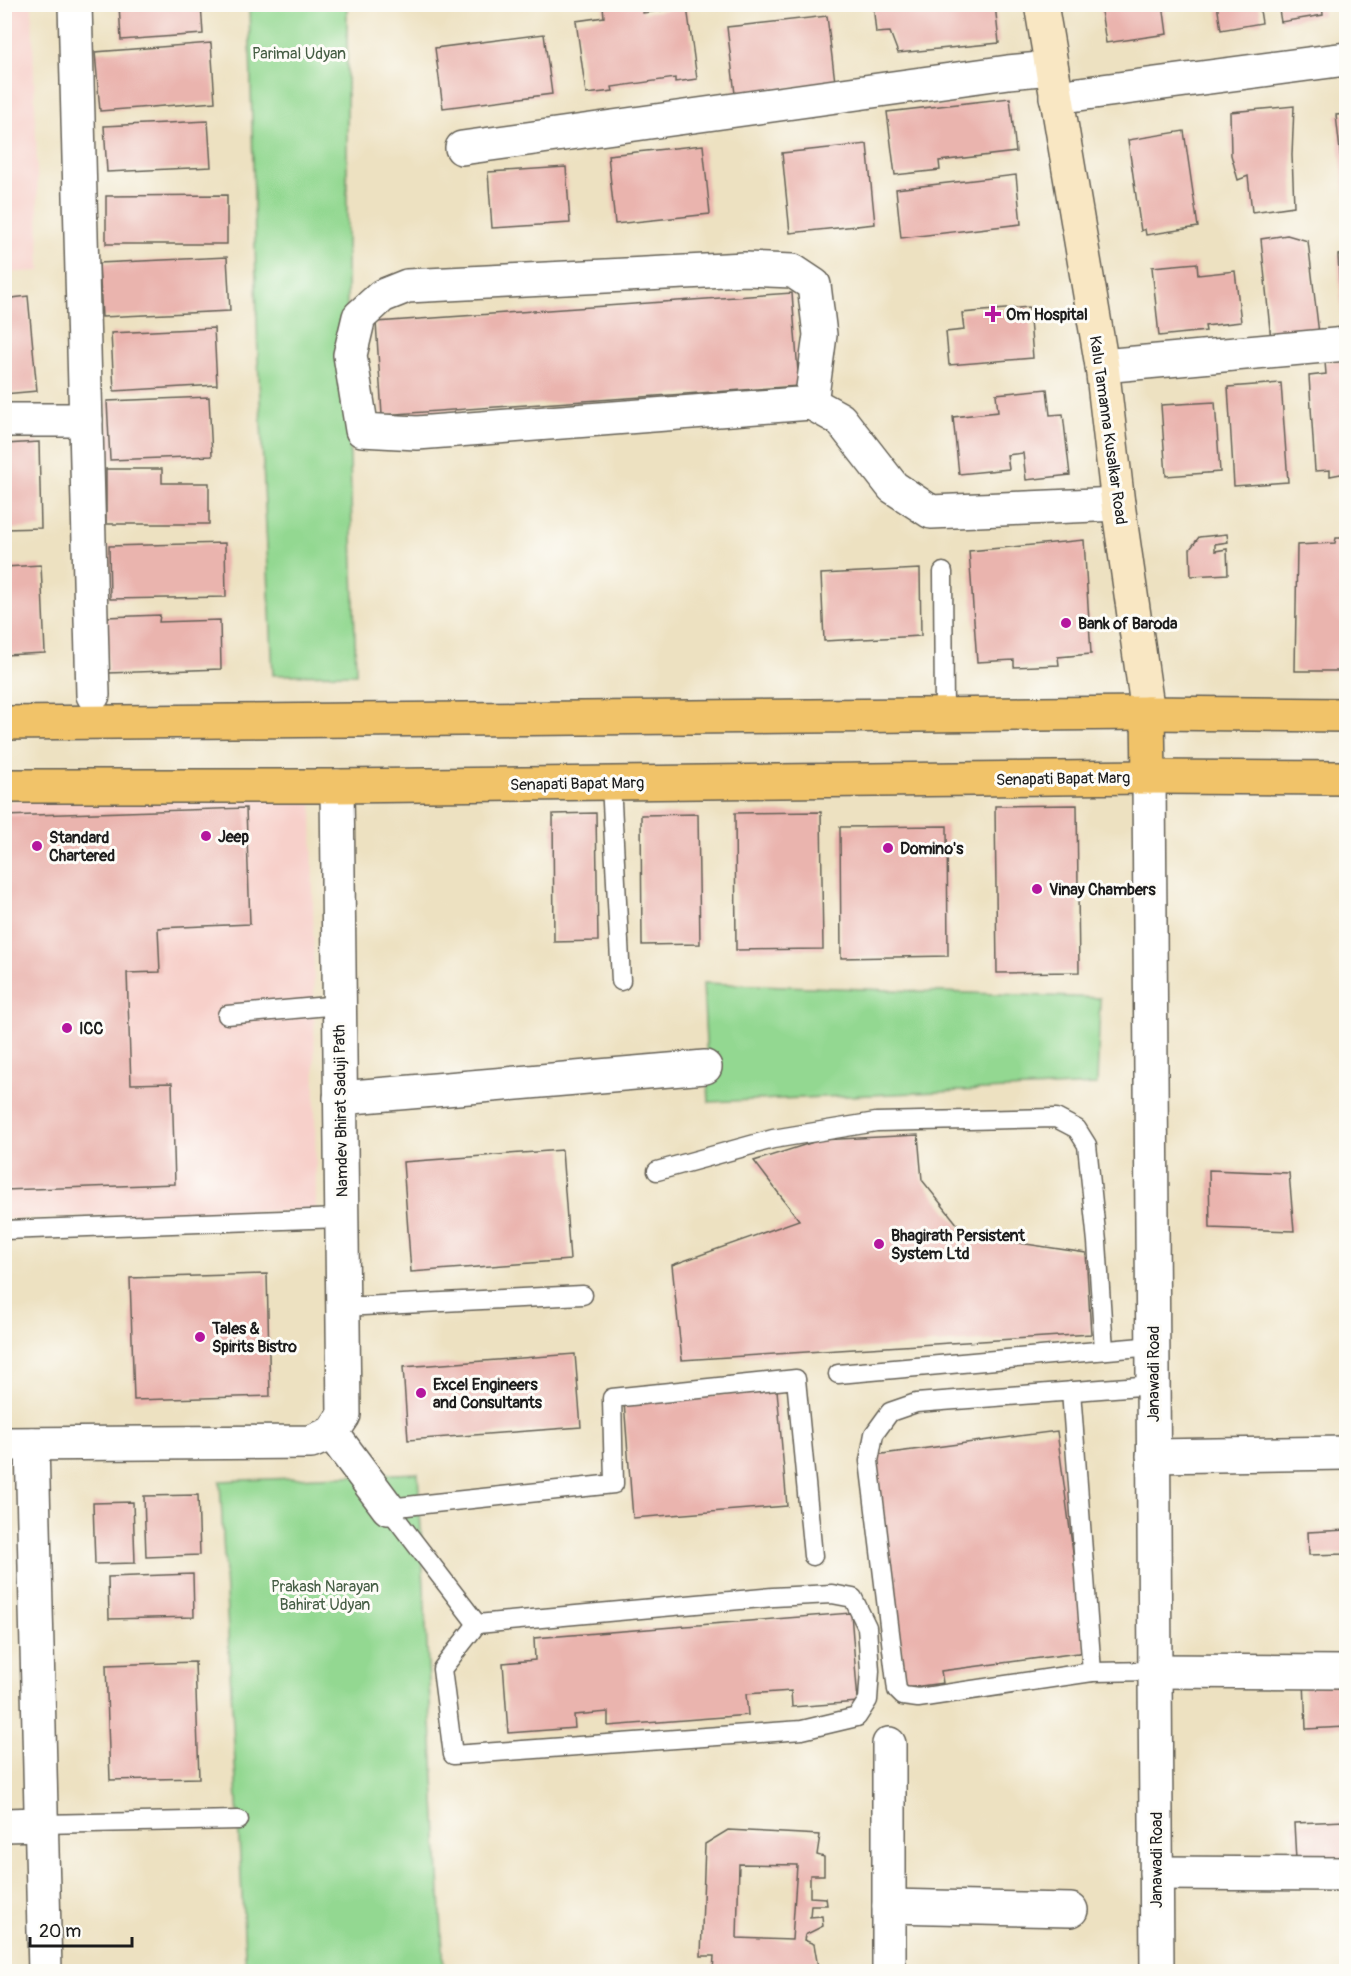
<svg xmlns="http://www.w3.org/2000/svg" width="1351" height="1976" viewBox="0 0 1351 1976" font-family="Pangolin,sans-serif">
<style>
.built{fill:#f7d0ca}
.green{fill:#93d891;stroke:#587a56;stroke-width:1.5}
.building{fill:#eab4ae;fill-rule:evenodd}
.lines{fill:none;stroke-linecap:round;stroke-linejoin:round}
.service-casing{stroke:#656156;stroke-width:21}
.minor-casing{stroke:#656156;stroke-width:36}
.tertiary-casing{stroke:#656156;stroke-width:36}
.secondary-casing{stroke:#656156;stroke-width:36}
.primary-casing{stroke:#656156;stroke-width:36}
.service{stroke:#fff;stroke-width:18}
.minor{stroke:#fff;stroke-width:33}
.tertiary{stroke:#fff;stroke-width:33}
.secondary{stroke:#f9e7c3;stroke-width:33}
.primary{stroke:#f1c369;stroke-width:33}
.poi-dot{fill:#b5179e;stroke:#fdfcf7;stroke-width:2}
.labels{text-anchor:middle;stroke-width:6;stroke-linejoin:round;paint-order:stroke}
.park-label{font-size:16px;fill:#465e45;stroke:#fdfcf7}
.poi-label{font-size:16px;font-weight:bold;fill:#1c1c1c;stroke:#fdfcf7;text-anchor:start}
.street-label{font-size:16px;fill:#1c1c1c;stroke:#fdfcf7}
</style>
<rect width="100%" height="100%" fill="#fdfcf7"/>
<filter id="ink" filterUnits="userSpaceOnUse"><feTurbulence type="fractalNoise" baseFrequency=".0167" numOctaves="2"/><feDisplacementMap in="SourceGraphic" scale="12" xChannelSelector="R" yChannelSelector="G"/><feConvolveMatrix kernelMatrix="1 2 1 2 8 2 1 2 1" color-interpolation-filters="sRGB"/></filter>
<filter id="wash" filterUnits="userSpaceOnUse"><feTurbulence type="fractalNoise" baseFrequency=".008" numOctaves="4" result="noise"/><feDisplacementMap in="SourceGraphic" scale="24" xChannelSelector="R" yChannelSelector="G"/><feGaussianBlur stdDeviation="1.35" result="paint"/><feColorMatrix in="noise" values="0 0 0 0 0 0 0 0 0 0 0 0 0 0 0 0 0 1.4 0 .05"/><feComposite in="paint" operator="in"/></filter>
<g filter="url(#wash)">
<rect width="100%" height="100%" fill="#ede1c1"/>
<!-- built -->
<g class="built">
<polygon points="4,5 32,5 40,271 5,273"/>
<polygon points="312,795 316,1210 5,1219 4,801"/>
</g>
<!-- green -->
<g class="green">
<polygon points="249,5 347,5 347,352 356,674 273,675 258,359"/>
<polygon points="703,983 1100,998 1097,1085 709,1102"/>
<polygon points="418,1473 444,1971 246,1971 220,1481"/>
</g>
<g id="blocks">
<!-- building -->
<g class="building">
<polygon points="119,4 201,4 203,34 121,40"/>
<polygon points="611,4 642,4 643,13 687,7 697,79 675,82 675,78 612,87 613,91 586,94 576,21 604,17 603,6"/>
<polygon points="873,4 995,4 999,43 898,53 890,32 876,33"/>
<polygon points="1100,4 1163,4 1167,34 1106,43"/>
<polygon points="1217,4 1259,4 1262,23 1221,30"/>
<polygon points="1278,4 1322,4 1323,15 1281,22"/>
<polygon points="827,16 835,82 735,94 727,27"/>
<polygon points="544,34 552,94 443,108 435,48"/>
<polygon points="211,43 215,102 100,111 95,52"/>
<polygon points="1010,98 1016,152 939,161 940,170 895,175 887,112"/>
<polygon points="1294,106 1292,155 1294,206 1252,212 1248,176 1238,180 1231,155 1230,112"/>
<polygon points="1346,114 1346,195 1345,195 1336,115"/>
<polygon points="208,121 211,167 107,172 104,126"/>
<polygon points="1184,131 1198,227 1146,235 1145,229 1141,231 1128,140"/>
<polygon points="867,144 875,224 790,233 782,153"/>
<polygon points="703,145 710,214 615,224 608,155"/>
<polygon points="566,167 570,223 492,228 488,172"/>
<polygon points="1016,175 1021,224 901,238 896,189"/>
<polygon points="227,195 227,244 106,244 106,196"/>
<polygon points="1287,235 1308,241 1319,334 1271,340 1261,239"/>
<polygon points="1346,254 1346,324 1342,324 1338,255"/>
<polygon points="227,257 230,311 102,317 99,263"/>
<polygon points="1197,263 1198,275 1235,271 1241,322 1205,326 1206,331 1159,336 1152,267"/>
<polygon points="792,293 799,386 382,415 376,322"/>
<polygon points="28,296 37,391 4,394 4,299"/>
<polygon points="1029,307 1033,358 949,365 946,332 964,330 962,313"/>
<polygon points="214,328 217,385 114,391 111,333"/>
<polygon points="1346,360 1346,473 1330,476 1330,470 1315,471 1309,376 1326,374 1325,362"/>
<polygon points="1281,383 1288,482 1234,486 1228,387"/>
<polygon points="1047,389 1050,415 1063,414 1070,475 1026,480 1023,453 1007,455 1009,469 959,474 953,417 998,412 996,394"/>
<polygon points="209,397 212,456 110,460 107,401"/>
<polygon points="1215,402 1220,472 1166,476 1161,405"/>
<polygon points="39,442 41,528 5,529 5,444"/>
<polygon points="106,469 162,469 162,483 209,483 209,524 106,524"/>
<polygon points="1227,534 1228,542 1215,544 1215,551 1227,549 1228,574 1191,576 1190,549 1199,537"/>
<polygon points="1336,538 1346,538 1346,671 1295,671 1297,545 1335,543"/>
<polygon points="1084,540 1091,654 1058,657 1059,665 1014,667 1014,660 977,662 969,551"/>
<polygon points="225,543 226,597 110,599 109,546"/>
<polygon points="41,565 45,653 4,655 4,567"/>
<polygon points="920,569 921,636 824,641 821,574"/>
<polygon points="160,615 159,622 220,620 221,669 108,673 106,617"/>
<polygon points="1077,805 1079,972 997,973 995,806"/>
<polygon points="246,808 250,924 158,928 160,972 127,973 131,1084 172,1083 175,1184 4,1190 4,816"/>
<polygon points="821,812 823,949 736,950 735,813"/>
<polygon points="596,813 598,941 554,942 553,814"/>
<polygon points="698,814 700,944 642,945 641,815"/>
<polygon points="947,826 948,956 841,958 840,827"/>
<polygon points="1345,885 1346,885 1346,914 1342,914"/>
<polygon points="918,1135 922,1180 966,1235 1086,1253 1091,1334 682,1360 672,1265 799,1220 754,1161 820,1140"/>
<polygon points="562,1150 570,1260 411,1272 403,1162"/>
<polygon points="1209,1170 1289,1173 1294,1231 1210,1228"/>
<polygon points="267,1274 270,1396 134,1400 130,1278"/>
<polygon points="575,1354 581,1427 408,1440 403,1367"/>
<polygon points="777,1390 787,1506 633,1518 624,1402"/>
<polygon points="1057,1431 1086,1652 941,1671 943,1683 906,1688 875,1455"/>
<polygon points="198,1495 200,1555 146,1557 144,1496"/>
<polygon points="133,1502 135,1563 95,1564 93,1503"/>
<polygon points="1346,1530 1346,1554 1309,1555 1308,1532"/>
<polygon points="193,1574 194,1617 109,1619 108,1577"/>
<polygon points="851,1613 858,1702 792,1707 791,1691 746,1694 748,1715 608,1726 608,1712 574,1715 575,1728 508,1733 503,1663 535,1660 534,1638"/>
<polygon points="195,1662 199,1778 110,1780 106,1665"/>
<polygon points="1346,1679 1346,1727 1306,1729 1304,1681"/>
<polygon points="1346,1821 1346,1858 1296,1860 1294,1823"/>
<path d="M728,1830L820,1835L817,1855L824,1857V1875H810V1897L826,1898L827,1905H811L810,1917L822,1916L823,1926L805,1935L804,1940L814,1944L818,1967L811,1972H713L714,1956H701L705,1844ZM739,1864L797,1865L792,1940L737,1938Z"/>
</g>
</g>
</g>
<g filter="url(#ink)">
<use href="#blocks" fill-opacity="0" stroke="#656156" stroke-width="1.5"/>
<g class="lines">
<!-- service casing -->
<g class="service-casing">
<g id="service">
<polyline points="943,572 944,715"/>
<polyline points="611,783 621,981"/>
<polyline points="227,1015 339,1005"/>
<polyline points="657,1171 773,1139 876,1122 1056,1118 1077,1129 1087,1145 1097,1242 1104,1350"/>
<polyline points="4,1230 341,1218"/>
<polyline points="343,1307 583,1295"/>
<polyline points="838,1374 1153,1346"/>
<polyline points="1153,1385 916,1403 890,1412 874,1434 869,1461 897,1690 903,1696 918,1698 1092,1672 1155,1671"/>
<polyline points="1071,1391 1092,1672"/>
<polyline points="388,1508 614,1484 612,1398 796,1379 813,1556"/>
<polyline points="388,1508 477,1624"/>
<polygon points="832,1594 853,1598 867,1627 870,1671 868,1700 857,1717 802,1730 453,1755 442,1669 477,1624 773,1597"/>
<polyline points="41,1824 239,1820"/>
</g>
</g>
<!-- minor casing -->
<g class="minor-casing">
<g id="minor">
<polyline points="75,4 93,695"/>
<polyline points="1056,97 1346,59"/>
<polyline points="462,148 1008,72 1051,68"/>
<polyline points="1102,366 1346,344"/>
<polyline points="811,403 820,335 814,285 793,271 745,269 407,286 382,296 359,317 350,355 362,430 417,433 811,403 840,419 893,487 931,512 1118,504"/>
<polyline points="4,420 86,420"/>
<polyline points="340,1098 705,1067"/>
<polyline points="332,1433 388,1508"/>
<polyline points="32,1444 45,1972"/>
<polyline points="1153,1456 1346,1453"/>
<polyline points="1155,1671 1346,1672"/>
<polyline points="889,1744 889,1972"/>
<polyline points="4,1825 41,1824"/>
<polyline points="1156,1873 1346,1874"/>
<polyline points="889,1906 1071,1910"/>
</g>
</g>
<!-- tertiary casing -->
<g class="tertiary-casing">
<g id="tertiary">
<polyline points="1149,777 1157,1972"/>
<polyline points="4,1444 311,1442 332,1433 344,1415 337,786"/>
</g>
</g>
<!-- secondary casing -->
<g class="secondary-casing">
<polyline id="secondary" points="1041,4 1102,366 1118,504 1148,713"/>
</g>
<!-- primary casing -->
<g class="primary-casing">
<g id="primary">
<polyline points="1148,713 1149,777"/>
<polyline points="4,723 1148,713 1346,715"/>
<polyline points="4,786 337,786 1149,777 1346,778"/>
</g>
</g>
<!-- service -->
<use href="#service" class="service"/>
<!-- minor -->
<use href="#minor" class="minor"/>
<!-- tertiary -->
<use href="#tertiary" class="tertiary"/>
<!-- secondary -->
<use href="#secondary" class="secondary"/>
<!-- primary -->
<use href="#primary" class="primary"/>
</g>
</g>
<!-- markers -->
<g class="poi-dot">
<path d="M990 305h6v6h6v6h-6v6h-6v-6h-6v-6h6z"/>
<circle cx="1066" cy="623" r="6"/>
<circle cx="206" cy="836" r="6"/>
<circle cx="37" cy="846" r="6"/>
<circle cx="888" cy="848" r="6"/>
<circle cx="1037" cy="889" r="6"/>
<circle cx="67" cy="1028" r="6"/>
<circle cx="879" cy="1244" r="6"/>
<circle cx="200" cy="1337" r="6"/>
<circle cx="421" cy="1393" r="6"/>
</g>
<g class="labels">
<!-- park labels -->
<g class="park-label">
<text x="299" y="59">Parimal Udyan</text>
<text x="325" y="1592">Prakash Narayan<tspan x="325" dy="18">Bahirat Udyan</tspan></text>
</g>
<!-- poi labels -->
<g class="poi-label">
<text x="1006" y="320">Om Hospital</text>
<text x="1078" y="629">Bank of Baroda</text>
<text x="218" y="842">Jeep</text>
<text x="49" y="843">Standard<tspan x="49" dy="18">Chartered</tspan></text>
<text x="900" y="854">Domino's</text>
<text x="1049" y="895">Vinay Chambers</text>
<text x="79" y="1034">ICC</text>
<text x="891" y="1241">Bhagirath Persistent<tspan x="891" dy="18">System Ltd</tspan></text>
<text x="212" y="1334">Tales &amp;<tspan x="212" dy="18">Spirits Bistro</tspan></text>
<text x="433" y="1390">Excel Engineers<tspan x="433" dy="18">and Consultants</tspan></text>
</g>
<!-- street labels -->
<g class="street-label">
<text transform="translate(1109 430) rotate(82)" y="6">Kalu Tamanna Kusalkar Road</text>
<text transform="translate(1063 778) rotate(-1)" y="6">Senapati Bapat Marg</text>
<text transform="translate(577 783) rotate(-1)" y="6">Senapati Bapat Marg</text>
<text transform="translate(340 1111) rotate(-91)" y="6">Namdev Bhirat Saduji Path</text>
<text transform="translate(1153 1374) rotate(-90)" y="6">Janawadi Road</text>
<text transform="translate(1156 1860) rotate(-90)" y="6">Janawadi Road</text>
</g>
</g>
<!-- margin -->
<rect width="1351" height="1976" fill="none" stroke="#fdfcf7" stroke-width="24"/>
<!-- scale -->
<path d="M30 1937v9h102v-9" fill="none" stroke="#1c1c1c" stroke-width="3"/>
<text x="39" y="1937" font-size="18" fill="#1c1c1c" stroke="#fdfcf7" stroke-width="4.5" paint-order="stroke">20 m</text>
</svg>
